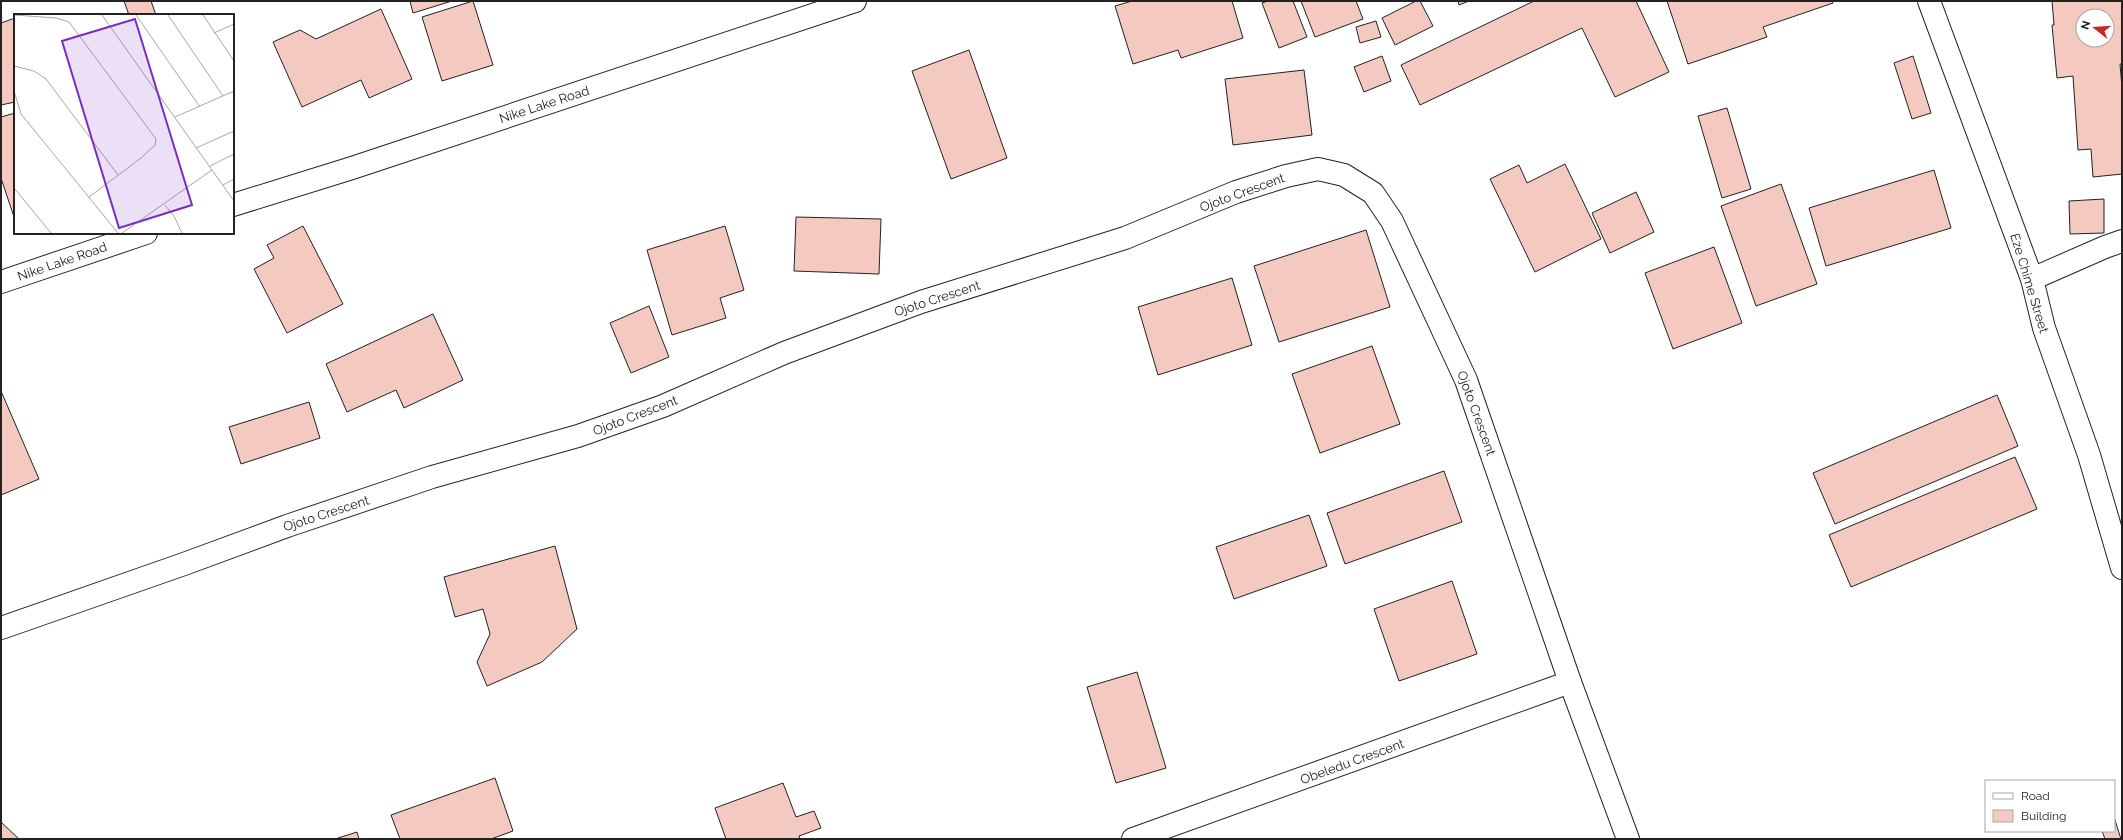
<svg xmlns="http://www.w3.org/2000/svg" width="2123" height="840" viewBox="0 0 2123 840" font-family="Raleway,sans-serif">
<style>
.building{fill:#f3c9c0;stroke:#222;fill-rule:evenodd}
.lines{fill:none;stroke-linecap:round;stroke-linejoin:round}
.minor-casing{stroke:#222;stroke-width:24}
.primary-casing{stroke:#222;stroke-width:24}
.minor{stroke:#fff;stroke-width:22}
.primary{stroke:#fff;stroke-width:22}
.labels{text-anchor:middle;stroke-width:3;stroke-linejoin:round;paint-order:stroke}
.street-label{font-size:13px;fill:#222;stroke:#fff}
.inset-road{fill:none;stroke:#a7a7a7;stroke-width:1}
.view{fill:#7b2cbf;fill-opacity:0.15;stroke:#7b2cbf;stroke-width:2}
.inset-edge{fill:none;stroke:#222;stroke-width:2}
</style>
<rect width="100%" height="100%" fill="#fff"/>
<!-- building -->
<g class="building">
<polygon points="124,1 151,1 156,15 129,15"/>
<polygon points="410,1 452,1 413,13"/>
<polygon points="473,1 493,65 442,81 422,17"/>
<polygon points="1132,1 1232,1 1243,38 1181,58 1178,50 1133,64 1115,6"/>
<polygon points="1268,1 1293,1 1307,37 1279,48 1262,3"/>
<polygon points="1301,1 1356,1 1363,19 1315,37"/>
<polygon points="1416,1 1420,1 1433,26 1395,45 1382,18"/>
<polygon points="1458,1 1469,1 1459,5"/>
<polygon points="1534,1 1636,1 1669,72 1615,97 1582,28 1420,105 1401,65"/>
<polygon points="1667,1 1832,1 1833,3 1763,27 1767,37 1688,64"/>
<path d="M2052,1H2122V64H2120L2122,88V174L2093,177L2091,149L2078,150L2073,76L2057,78L2052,25H2054ZM2083,16H2107V40H2083Z"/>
<polygon points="381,9 412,79 369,98 361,80 302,107 273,42 300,30 316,39"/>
<polygon points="15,18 15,102 1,105 1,23"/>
<polygon points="1376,21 1381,37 1360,43 1356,27"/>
<polygon points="969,50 1007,158 951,179 912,71"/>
<polygon points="1382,56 1391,81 1364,92 1354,67"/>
<polygon points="1913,56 1931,113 1912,119 1894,63"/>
<polygon points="1304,70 1312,135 1233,145 1225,79"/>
<polygon points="1727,108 1751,189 1722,198 1698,116"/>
<polygon points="15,113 15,217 14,217 1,178 1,117"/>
<polygon points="1565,164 1601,239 1535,272 1490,179 1519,165 1527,183"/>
<polygon points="1934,170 1951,228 1826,266 1809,208"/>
<polygon points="1781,184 1817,284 1756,306 1721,206"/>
<polygon points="1636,192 1654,232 1610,253 1592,213"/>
<polygon points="2104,199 2104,233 2070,234 2069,201"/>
<polygon points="796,217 881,219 879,274 794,271"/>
<polygon points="303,226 343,304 287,333 254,269 274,258 267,245"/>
<polygon points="725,226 744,290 720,298 726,318 672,335 647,250"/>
<polygon points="1366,230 1390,307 1279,342 1254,266"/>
<polygon points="1714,247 1742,323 1673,349 1645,273"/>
<polygon points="1232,278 1252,345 1158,375 1138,307"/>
<polygon points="649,306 669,357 631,373 610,323"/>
<polygon points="433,314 463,380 404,408 396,390 347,412 326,364"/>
<polygon points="1372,346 1400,424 1320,453 1292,374"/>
<polygon points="1,391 39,479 1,495"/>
<polygon points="1997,395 2018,446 1835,524 1813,473"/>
<polygon points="309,402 320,438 241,464 229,427"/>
<polygon points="2015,457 2037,509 1851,587 1829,535"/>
<polygon points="1444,471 1462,522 1345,564 1327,513"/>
<polygon points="1309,515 1327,566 1234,599 1216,547"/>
<polygon points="555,546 577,629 542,662 487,686 477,662 490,634 483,609 455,617 444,577"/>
<polygon points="1452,581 1477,654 1399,681 1374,609"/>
<polygon points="1137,672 1166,768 1116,783 1087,687"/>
<polygon points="495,778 513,831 491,839 400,839 391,815"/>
<polygon points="783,783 796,817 814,811 821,828 799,836 800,839 726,839 715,808"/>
<polygon points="2114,817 2121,839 2105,839 2102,831 2114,831"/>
<polygon points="1,822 19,839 1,839"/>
<polygon points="357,832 359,839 335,839"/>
</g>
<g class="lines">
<!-- minor casing -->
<g class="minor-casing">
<g id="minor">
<polyline points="1929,1 2032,279 2044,328 2089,455 2122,568"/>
<polyline points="2032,279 2105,247 2122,241"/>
<polyline points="1,628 184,564 287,526 432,477 578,436 663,406 784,353 921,302 1125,238 1236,192 1286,176 1318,169 1344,175 1373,193 1392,221 1466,380 1570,682 1628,839"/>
<polyline points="1133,839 1570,682"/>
</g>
</g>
<!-- primary casing -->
<g class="primary-casing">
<g id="primary">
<polyline points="233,205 352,168 855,1"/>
<polyline points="1,282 146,233"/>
</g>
</g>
<!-- minor -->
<use href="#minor" class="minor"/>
<!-- primary -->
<use href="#primary" class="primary"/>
</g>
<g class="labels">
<!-- street labels -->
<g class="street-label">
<text transform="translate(544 104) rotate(-18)" y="5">Nike Lake Road</text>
<text transform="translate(1242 192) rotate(-20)" y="5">Ojoto Crescent</text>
<text transform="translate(62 261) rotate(-19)" y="5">Nike Lake Road</text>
<text transform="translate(2030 283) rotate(73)" y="5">Eze Chime Street</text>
<text transform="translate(937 298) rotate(-18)" y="5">Ojoto Crescent</text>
<text transform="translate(1477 413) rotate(70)" y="5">Ojoto Crescent</text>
<text transform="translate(635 415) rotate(-21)" y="5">Ojoto Crescent</text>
<text transform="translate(326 513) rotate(-18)" y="5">Ojoto Crescent</text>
<text transform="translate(1352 761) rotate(-20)" y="5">Obeledu Crescent</text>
</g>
</g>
<!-- overview -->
<g transform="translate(14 14)">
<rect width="220" height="220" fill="#fff"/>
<path class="inset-road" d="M0,1L42,4L55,8L142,125L141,131L127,144L75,183M88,1L220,187M122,1L186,93M154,1L209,82M189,1L220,47M200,19L220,10M0,52L20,57L32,65L104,161M0,77L7,100L104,219M161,103L220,77M182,134L220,117M196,152L220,140M209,171L220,165M0,174L37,219M151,191L160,202L168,219M108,219L198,156"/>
<path class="view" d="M121,5L178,191L105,214L48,27Z"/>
<rect width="220" height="220" class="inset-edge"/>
</g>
<!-- border -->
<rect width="2123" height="840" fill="none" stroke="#222222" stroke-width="4"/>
<!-- legend -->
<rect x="1985" y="780" width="130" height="52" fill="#ffffff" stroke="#a7a7a7"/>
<rect x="1993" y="793" width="20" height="6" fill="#ffffff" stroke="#a7a7a7"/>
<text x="2021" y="800" font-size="12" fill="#222222">Road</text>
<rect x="1993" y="810" width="20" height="12" fill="#f3c9c0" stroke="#a7a7a7"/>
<text x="2021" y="820" font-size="12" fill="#222222">Building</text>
<!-- north arrow -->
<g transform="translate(2095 28) rotate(287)"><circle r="19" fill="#ffffff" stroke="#a7a7a7"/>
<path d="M0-3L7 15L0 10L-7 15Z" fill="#c62828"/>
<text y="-6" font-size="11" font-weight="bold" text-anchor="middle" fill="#222222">N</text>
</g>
</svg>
